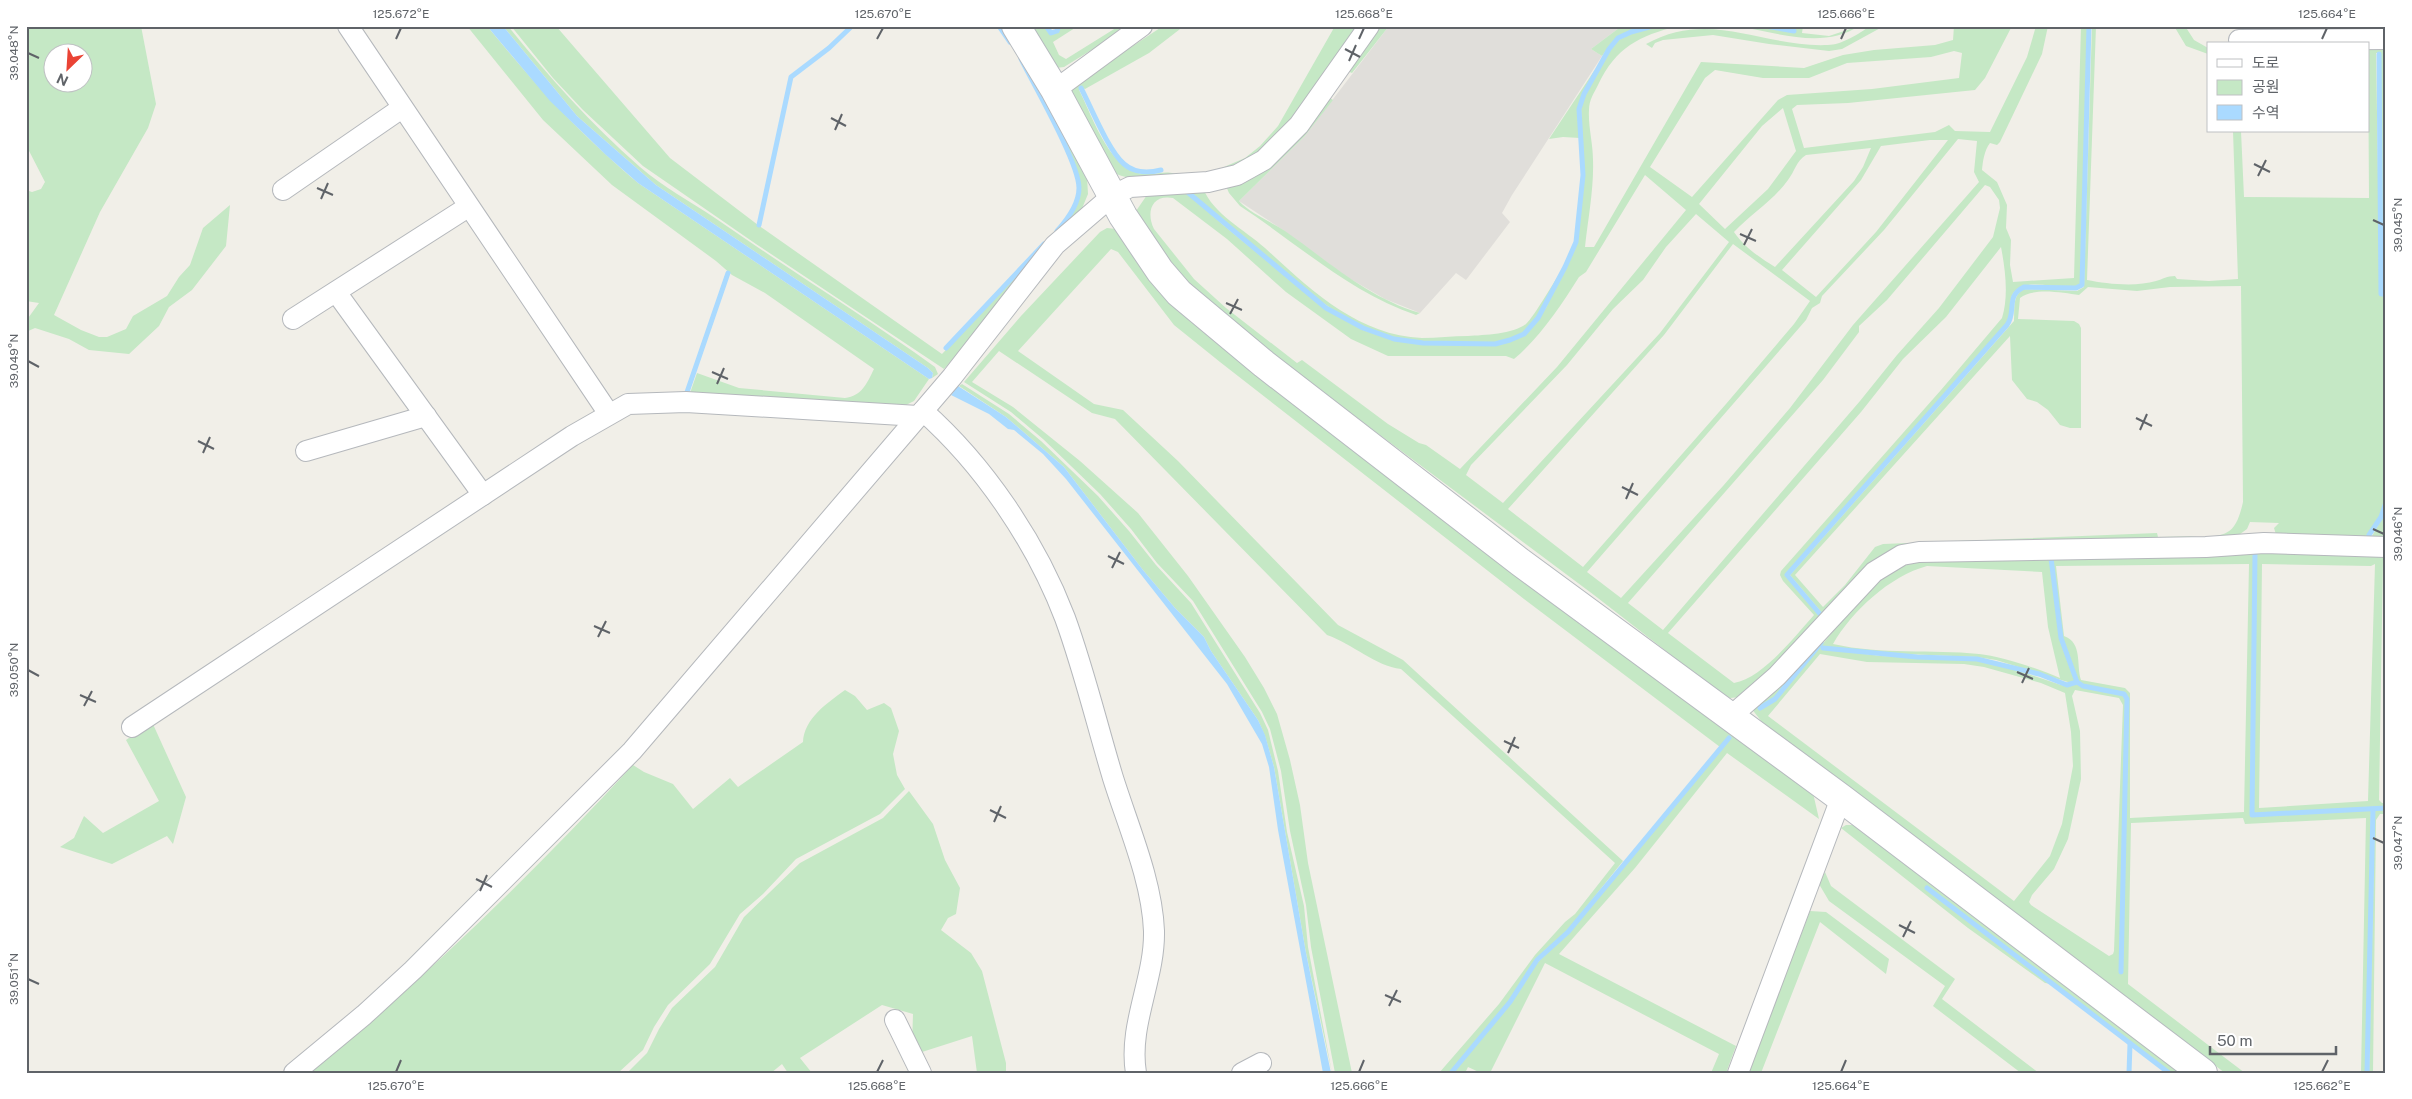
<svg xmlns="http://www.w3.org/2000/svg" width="2412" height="1099" viewBox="0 0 2412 1099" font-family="'Public Sans','Noto Sans KR',sans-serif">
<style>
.industrial{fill:#e0deda}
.green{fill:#c5e8c5;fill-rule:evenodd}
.water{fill:#aadaff}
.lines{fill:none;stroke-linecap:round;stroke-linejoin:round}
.stream{stroke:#aadaff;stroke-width:5}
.minor-casing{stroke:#b5b8bc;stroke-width:22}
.secondary-casing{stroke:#b6babf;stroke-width:30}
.minor{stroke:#fff;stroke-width:20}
.secondary{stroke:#fff;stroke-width:28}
.ticks{fill:none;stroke:#5f6368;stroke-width:2}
.neatline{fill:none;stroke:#5f6368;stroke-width:2}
.ticks-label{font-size:12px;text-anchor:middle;fill:#5f6368}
</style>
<rect width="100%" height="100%" fill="#f1efe8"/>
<!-- industrial -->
<polygon class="industrial" points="1389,26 1625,26 1619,28 1591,49 1602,56 1512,195 1502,213 1510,222 1466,280 1456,273 1420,313 1385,299 1347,277 1283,230 1239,201 1304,137"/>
<!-- green -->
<g class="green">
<path d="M26,26H141L156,104L148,128L100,212L54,315L81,330L99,337H107L126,329L133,316L167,296L179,277L190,265L203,228L230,205L226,246L192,290L169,307L159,326L129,354L89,350L69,339L35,328L26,332V321L39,303L26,301V190L32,192L41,189L45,182L26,145ZM82,52V82H52V52Z"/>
<path d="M467,26H487C536,86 579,133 638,183L929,379L914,401L904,406L690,393L697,373L739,388L845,398C862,396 867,383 874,369L765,293L732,275L716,261L612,185L543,120Z"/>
<path d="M503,26H508C549,77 591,124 640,167C663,187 690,201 715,218C788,269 863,315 935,367L938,374L932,378L933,373L928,368L656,185L577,116Z"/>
<path d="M511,26H556L670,158L758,225L942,354L1062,227C1071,216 1079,204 1080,190C1083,162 1019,52 1001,26H1005L1035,78L1087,177L1088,194L1081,211L944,369L756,244L643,166L583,110L553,78Z"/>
<polygon points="1032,26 1046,26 1052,34 1058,32 1061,26 1078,26 1053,42 1059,55 1066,59 1119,26 1130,26 1064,67 1056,68"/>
<path d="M1163,26H1184L1149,53L1085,89L1081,87L1079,90C1093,117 1110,173 1146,174C1162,175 1167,168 1183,178C1159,179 1134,183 1112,172L1065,91Z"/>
<polygon points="1335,26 1363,26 1300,116 1255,160 1203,176 1245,158 1260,146 1278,126"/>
<polygon points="1379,26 1389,26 1352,73 1345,70"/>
<path d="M1625,26H1648C1625,32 1616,37 1602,56L1591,49L1619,28Z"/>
<path d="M1658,26H1678C1639,36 1616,47 1598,85C1594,93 1589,100 1589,110C1588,126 1593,143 1593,160C1594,189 1588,219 1585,247H1594L1701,62L1804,68L1843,55L1874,50L1935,45L1953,40L1954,26H2012L1985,78L1975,90L1848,103L1797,105L1792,109L1804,148L1935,132L1949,125L1955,131L1990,132L2027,57L2036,26H2048L2042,54L2000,142L1997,145L1990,143C1984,151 1983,161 1982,170L1997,182L2007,205L2006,228L2011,240L2010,265L2013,282L2074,278L2081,26H2088L2081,284C2065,293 2029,276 2015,291C2007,299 2013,315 2006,324L1785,575L1821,616L1822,613L1790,575L2014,321C2015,309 2012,295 2024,289L2077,291L2084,287L2092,26H2096L2087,280C2107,284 2136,287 2156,281C2163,279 2167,276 2175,276L2177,279L2209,281L2238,279L2233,131H2241L2244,197L2369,198L2368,46H2386V293H2382L2380,53H2376L2380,296H2386L2384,498L2386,501H2384L2380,516L2367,535L2372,536L2383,517L2386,508V542L2277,538L2274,528L2279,523L2250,522L2247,529L2236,537L1909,550L1741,697L1730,698L1716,690L1594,595L1285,364L1190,285L1161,251L1136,211L1147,195L1188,193L1222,224L1325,309L1363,330L1394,340L1423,344L1495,345L1511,341L1525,335L1546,308L1577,242L1584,175L1581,109L1585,94L1610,50L1619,40L1632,33ZM1954,51L1962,53L1959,78L1872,89L1787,95L1778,100L1692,197L1650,167L1705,78L1715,70L1763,78H1809L1847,63L1931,57ZM1783,108L1796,151L1768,189L1725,229L1699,204L1762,126ZM1958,139L1977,141L1974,172L1979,182L1853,325L1790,408L1723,486L1621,598L1587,572L1806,320L1812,308L1820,303L1822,296L1884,230ZM1930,140H1948L1876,232L1816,297L1782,270L1861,180L1881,146ZM1871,148L1863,167L1854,181L1775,267C1759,257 1744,247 1734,232C1751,214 1773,201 1788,180C1795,171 1796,161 1806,155ZM1645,175L1686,210L1557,367L1460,469L1426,445L1419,443L1388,424L1302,360L1297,363L1226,308L1194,279L1154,229C1146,213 1151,194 1173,198L1227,239L1286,292L1351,339L1388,356H1506L1514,359C1541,336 1560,307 1579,277L1586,272ZM1985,185L1990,187L1999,200L2000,208L1993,237L1939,308L1897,355L1860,401L1663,630L1628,603L1823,380L1859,332V326L1887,300ZM1696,214L1729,242L1660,333L1503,503L1466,475L1471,465L1567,365L1613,309L1643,280L1666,247ZM1733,244L1810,301L1794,324L1726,404L1583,567L1508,509L1664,335ZM2001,247C2005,268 2009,296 2002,318L1941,390L1781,571L1780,575L1783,581L1814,615C1795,636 1763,678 1734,683L1668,633L1861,412L1903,359L1946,317ZM2241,286L2243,502C2236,533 2228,537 2197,537C2184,536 2171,537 2158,537L2157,533L1883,544L1875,547L1845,585L1823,607L1795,575L2010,336L2012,380L2027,399L2037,402L2048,410L2060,425L2070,428H2081V328L2079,324L2074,321L2018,319L2020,298C2034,287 2063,293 2079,295L2088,287L2137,291L2170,287Z"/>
<path d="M1736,26H1758L1794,32V29L1774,26H1803L1802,33L1829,36L1859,26C1823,50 1775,32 1736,26Z"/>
<path d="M1870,26H1884L1842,49L1829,51L1769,44L1713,35L1663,40L1655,43L1652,48L1646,44C1711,8 1763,48 1828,45C1841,45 1859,34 1870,26Z"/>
<polygon points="2174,26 2185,26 2194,40 2208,48 2208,54 2186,46"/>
<polygon points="2255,26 2376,26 2374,34 2255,30"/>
<path d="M1596,68C1581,97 1577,105 1580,138L1563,137L1549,139Z"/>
<path d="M1327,96L1333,100L1304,137L1239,201C1251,214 1270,221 1285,231C1328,261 1368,298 1420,313L1416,315C1350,293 1297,243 1240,206L1229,193L1226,186Z"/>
<path d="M1203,188C1213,214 1245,230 1265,248C1311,290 1357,335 1422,338C1437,338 1453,336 1468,336C1484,335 1513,334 1526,324C1534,317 1556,278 1564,267C1553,288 1543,320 1522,334C1503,346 1480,342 1459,342C1437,342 1416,343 1395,338C1349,328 1314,296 1279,268C1249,243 1219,218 1189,191Z"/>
<path d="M1107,228L1116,229L1813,793L1819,819L1727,753L1635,868L1559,954L1736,1046L1726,1073H1711L1719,1054L1545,963L1490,1073H1481L1468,1067L1465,1073H1452L1511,1003L1533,967L1569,932L1730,737L1720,747L1524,599L1220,362L1174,325L1118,252L1111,249L1018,351L1094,404L1123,410L1178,461L1338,625L1403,660L1623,861L1567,931L1544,951L1531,966L1509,1002L1449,1073H1439L1499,1004L1535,955L1565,922L1575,914L1615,863L1401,669C1375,666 1353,644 1327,635L1115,419L1092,413L999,351L972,382L1013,407L1080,461L1138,513L1188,576L1245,657L1264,688L1277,714L1290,760L1300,805L1308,863L1352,1073H1335L1311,947L1306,905L1290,831L1281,771L1270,729L1262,712L1193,601L1157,563L1131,529L1100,494L1043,439L1011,412L964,382L1021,316L1100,232Z"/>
<polygon points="962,384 1009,414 1041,441 1098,496 1129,531 1156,565 1191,603 1260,713 1268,730 1278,771 1287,832 1304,906 1308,947 1332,1073 1306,953 1274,767 1265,736 1258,720 1211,651 1204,637 1175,608 1143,570 1064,467 1006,417 959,386"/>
<path d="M2262,546L2386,552L2265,550L2236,553L2054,557L1961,556L1907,561L1892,566L1863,591L1774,698L1758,710L1776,700L1865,593L1894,568L1923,561L1961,558L2050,559L2060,638L2075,681L2071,683L1996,660L1977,657L1881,653L1829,647L1826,649L1881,656L1960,659L1995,663L2061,685L2071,686L2076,684L2082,687L2123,695L2126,699L2119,972H2122L2128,699L2125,693L2083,685L2078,681L2062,638L2052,559L2254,554L2250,816L2371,810L2366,1073H2361L2366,818L2245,824L2243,818L2131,823L2128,984L2245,1073H2225L1762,722L1751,708L1866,584L1899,560L1943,554L2158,553L2234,549ZM2249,564L2244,812L2130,818V693L2125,688L2081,680C2076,665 2083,643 2064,636L2056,566ZM1927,566L2042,572L2048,627L2060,678C2040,669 2000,656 1979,654C1931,649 1882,655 1833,644C1852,611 1890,576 1927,566ZM1820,654L1867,662L1964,664L1984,667L2041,683L2065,693L2071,732L2073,766L2062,824L2050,856L2014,901L1768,716ZM2075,690L2119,698L2123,705L2114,951L2113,954L2109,956L2031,905L2029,902L2032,895L2054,869L2068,839L2081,779L2080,731L2072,696Z"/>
<path d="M2265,552L2386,555V558H2383L2379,800L2382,803H2386V807L2253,814L2257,554ZM2262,564L2371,566L2375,564L2368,801L2259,808Z"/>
<path d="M845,690L855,696L867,710L884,703L891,708L899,731L893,754L897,775L905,789L880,814L796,859L763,894L740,914L710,964L668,1005L654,1027L643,1050L618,1073H307C425,980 531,875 633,765L644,772L673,784L693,809L730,778L738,787L803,742C804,719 827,703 845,690Z"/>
<polygon points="152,722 186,797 173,844 167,836 112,864 60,847 74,838 84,816 103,833 159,801 126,740"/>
<polygon points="909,791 933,824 945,860 960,888 956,914 948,918 941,930 971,953 982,971 1006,1063 1006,1073 977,1073 972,1036 922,1052 912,1045 913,1014 882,1005 800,1058 812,1073 788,1073 782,1064 771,1073 627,1073 647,1053 659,1029 672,1008 715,967 744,917 800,863 883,818"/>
<polygon points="2386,809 2386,814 2380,814 2376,820 2373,1073 2369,1073 2375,810"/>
<polygon points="1846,825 1854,825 2189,1073 2171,1073 1927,888 1926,889 2051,984 2045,983 1968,928 1841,828"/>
<polygon points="1825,872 1831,886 1955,979 1942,999 2039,1073 2021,1073 1933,1006 1945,986 1829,901 1819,884"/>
<polygon points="1810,911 1826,912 1889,959 1886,974 1820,922 1761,1073 1748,1073"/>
</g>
<!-- water -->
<g class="water">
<polygon points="487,26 503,26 577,116 656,185 928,368 933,373 932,378 929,379 638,183 606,155 550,101"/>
<polygon points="958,386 1006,417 1064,467 1143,570 1175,608 1204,637 1211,651 1258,720 1265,735 1274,767 1306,953 1331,1073 1323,1073 1278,830 1269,767 1262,744 1227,684 1066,479 1043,454 1014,430 1008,429 989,414 951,395"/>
</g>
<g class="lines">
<!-- stream -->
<g class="stream">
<polyline points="999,26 1010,42"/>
<polyline points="1046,26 1051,33 1057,31 1059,26"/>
<polyline points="1765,26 1794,31"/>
<polyline points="2379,54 2381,294 2386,294"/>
<path d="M1021,59C1034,85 1079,163 1079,188C1079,204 1067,220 1057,231"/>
<path d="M1081,88C1091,107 1108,150 1124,164C1134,173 1149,173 1161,170"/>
<polyline points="1185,190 1326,308 1363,328 1394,339 1423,343 1495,344 1510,340 1524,334 1538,318 1565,267 1576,242 1583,175 1579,109 1584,94 1609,49 1618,38 1631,32 1653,26"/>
<polyline points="759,225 791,77 829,48 852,26"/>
<polyline points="946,348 1044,244"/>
<polyline points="686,395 728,273"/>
<polyline points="2369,535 2381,517 2386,502"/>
<polyline points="2255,553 2252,815 2386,808"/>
<polyline points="2051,558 2061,638 2077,682 2083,686 2124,694 2127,699 2121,972"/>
<path d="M1820,614L1787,575L2007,325C2017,311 2005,296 2024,287L2076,288L2082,285L2089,26"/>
<polyline points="1823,648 1917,657 1977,659 2039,674 2067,685 2077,682"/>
<polyline points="1760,708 1775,699 1821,643"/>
<polyline points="1927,888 2169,1073"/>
<polyline points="1451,1073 1510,1002 1537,960 1568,932 1729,738"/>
<polyline points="2129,1073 2130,1044"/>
<polyline points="2367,1073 2373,809"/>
</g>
<!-- minor casing -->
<g class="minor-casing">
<g id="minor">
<polyline points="348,26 609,414"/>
<polyline points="2239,40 2386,39"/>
<polyline points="1055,90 1142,26"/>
<polyline points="283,190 402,108"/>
<polyline points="336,292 483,495"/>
<polyline points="293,319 468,207"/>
<path d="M923,411C984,465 1036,542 1065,618C1084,670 1097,725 1113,778C1128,826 1152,880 1154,931C1155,979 1128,1025 1136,1073"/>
<polyline points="306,451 426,416"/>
<polyline points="1730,717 1777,676 1874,572 1902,555 1919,552 2206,547 2264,543 2386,547"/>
<polyline points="132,727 572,436 628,404 686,402 918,416"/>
<polyline points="895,1020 921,1073"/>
<polyline points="294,1073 364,1015 413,970 632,751 952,377 1055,245 1112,196 1130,187 1208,182 1237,175 1264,160 1299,125 1369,26"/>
<polyline points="1242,1073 1261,1063"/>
<polyline points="1738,1073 1841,798"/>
</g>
</g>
<!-- secondary casing -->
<g class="secondary-casing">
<polyline id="secondary" points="1016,26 1055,90 1123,216 1160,271 1179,293 1264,364 1520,562 1841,798 2203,1073"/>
</g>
<!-- minor -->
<use href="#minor" class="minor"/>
<!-- secondary -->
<use href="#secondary" class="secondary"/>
</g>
<!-- ticks -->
<path class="ticks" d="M396,39L401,28M877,39L883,28M1359,39L1364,28M1841,39L1846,28M2322,39L2327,28M1345,49L1360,57M28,53L39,58M1349,61L1356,45M831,118L846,126M835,130L842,114M2254,164L2270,172M2258,176L2266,160M317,188L333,195M321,199L328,183M2373,220L2384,225M1740,234L1756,241M1744,245L1752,229M1226,303L1242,310M1230,314L1238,299M28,361L39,367M712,372L728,379M717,384L724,368M2136,418L2152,426M2140,430L2147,414M198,441L214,449M203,453L210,437M1622,487L1638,495M1626,499L1633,483M2373,529L2384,534M1108,556L1124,564M1112,568L1120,552M594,626L610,633M598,637L606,621M28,670L39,676M2017,672L2033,679M2022,683L2029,668M80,695L96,702M84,706L92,691M1504,741L1519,748M1508,753L1515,737M990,810L1006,818M994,822L1001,806M2373,838L2384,843M476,879L492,887M480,891L487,875M1899,925L1915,933M1903,937L1911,921M28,979L39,984M1385,995L1401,1002M1389,1006L1397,990M396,1072L401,1060M877,1072L883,1060M1359,1072L1364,1060M1841,1072L1846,1060M2322,1072L2328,1060"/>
<!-- border -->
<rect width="2412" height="1099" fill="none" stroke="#ffffff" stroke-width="55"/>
<!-- legend -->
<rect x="2207" y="42" width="162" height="90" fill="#ffffff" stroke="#bfc1c3"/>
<rect x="2217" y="59" width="25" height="8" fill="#ffffff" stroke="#bfc1c3"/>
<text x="2252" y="68" font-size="15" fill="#5f6368">도로</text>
<rect x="2217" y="80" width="25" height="15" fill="#c5e8c5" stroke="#bfc1c3"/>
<text x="2252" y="92" font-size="15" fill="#5f6368">공원</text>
<rect x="2217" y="105" width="25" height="15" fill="#aadaff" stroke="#bfc1c3"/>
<text x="2252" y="118" font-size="15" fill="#5f6368">수역</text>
<!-- north arrow -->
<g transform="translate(68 68) rotate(205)"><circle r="24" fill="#ffffff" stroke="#bfc1c3"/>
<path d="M0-4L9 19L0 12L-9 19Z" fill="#ea4335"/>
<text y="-8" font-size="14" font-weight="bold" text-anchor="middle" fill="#5f6368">N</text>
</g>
<!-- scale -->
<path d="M2210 1046v8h126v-8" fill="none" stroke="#5f6368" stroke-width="2.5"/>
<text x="2217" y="1046" font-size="15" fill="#5f6368" stroke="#ffffff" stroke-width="4" paint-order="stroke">50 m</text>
<rect x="28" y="28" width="2356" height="1044" class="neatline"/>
<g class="ticks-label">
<text x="401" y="18">125.672°E</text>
<text x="883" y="18">125.670°E</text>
<text x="1364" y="18">125.668°E</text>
<text x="1846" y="18">125.666°E</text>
<text x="2327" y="18">125.664°E</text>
<text transform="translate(14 53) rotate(-90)" y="4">39.048°N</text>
<text transform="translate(2398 225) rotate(-90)" y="4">39.045°N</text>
<text transform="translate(14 361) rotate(-90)" y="4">39.049°N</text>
<text transform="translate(2398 534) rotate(-90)" y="4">39.046°N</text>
<text transform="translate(14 670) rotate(-90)" y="4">39.050°N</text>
<text transform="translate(2398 843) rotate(-90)" y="4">39.047°N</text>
<text transform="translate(14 979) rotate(-90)" y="4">39.051°N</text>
<text x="396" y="1090">125.670°E</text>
<text x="877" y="1090">125.668°E</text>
<text x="1359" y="1090">125.666°E</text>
<text x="1841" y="1090">125.664°E</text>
<text x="2322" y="1090">125.662°E</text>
</g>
</svg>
